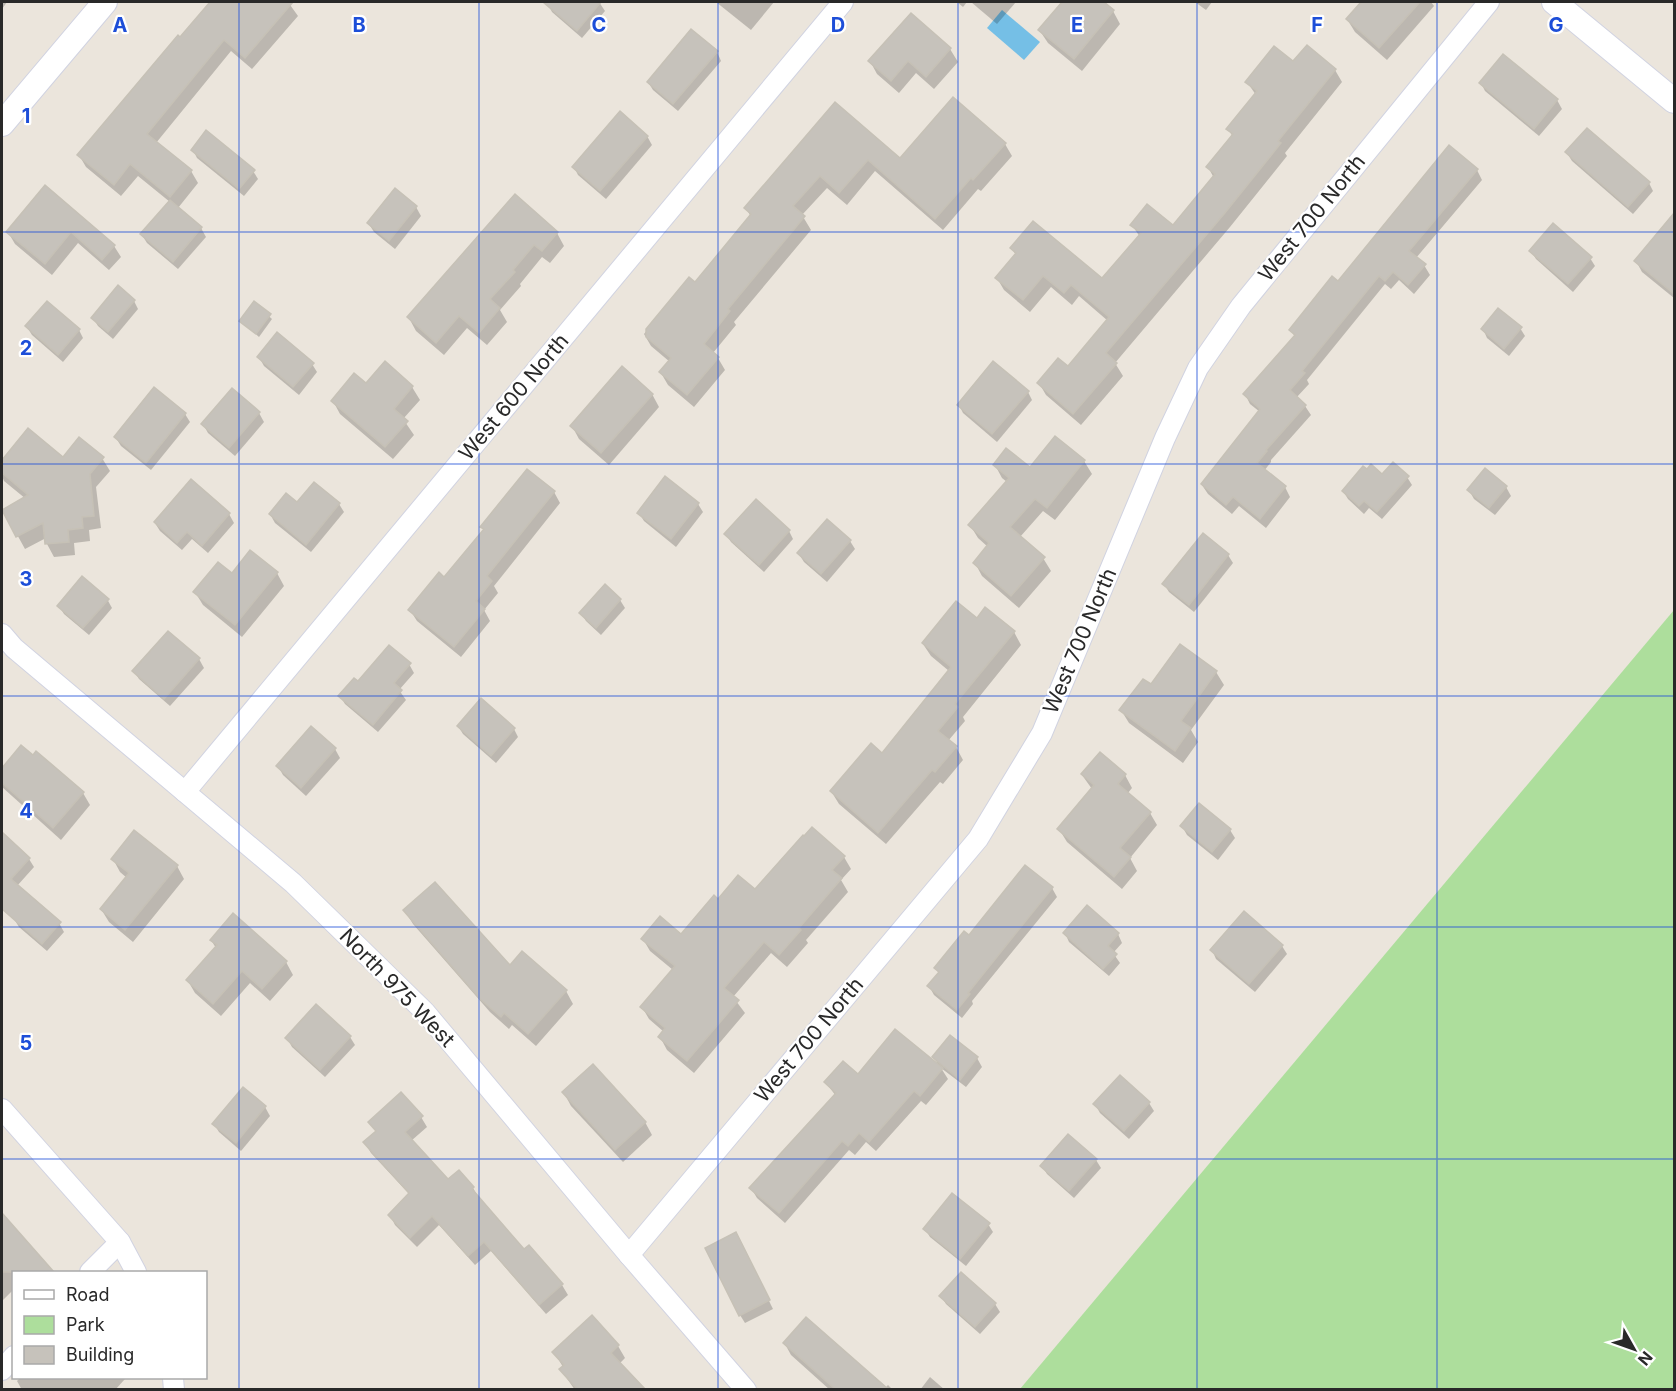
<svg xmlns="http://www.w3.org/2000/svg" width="1676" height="1391" viewBox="0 0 1676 1391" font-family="Inter,sans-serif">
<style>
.green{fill:#adde9c}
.water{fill:#75bfe6}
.shadow{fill:#0003}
.building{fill:#c6c2bb;stroke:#c6c1b6;stroke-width:1.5}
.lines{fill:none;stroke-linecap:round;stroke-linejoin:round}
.minor-casing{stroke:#d1d3e1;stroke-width:22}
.tertiary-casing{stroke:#d1d3e1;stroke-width:26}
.minor{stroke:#fff;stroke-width:20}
.tertiary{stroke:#fff;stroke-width:24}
.grid{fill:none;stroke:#1d4ed8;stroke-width:1.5;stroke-opacity:0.55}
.labels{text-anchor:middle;stroke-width:4.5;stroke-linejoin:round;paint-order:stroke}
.street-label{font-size:21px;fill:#292929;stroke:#fff}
.grid-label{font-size:20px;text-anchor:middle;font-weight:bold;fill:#1d4ed8;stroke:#fff;stroke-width:4.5;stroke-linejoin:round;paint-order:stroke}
</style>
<rect width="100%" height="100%" fill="#ebe5dc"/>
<!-- green -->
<polygon class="green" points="1674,610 1674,1389 1020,1389"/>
<!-- water -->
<polygon class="water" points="1002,10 1040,42 1024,60 987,28"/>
<!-- shadow -->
<g class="shadow">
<polygon points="2,2 7,2 2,9"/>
<polygon points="212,2 288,2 298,16 252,69 231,51 156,143 191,171 198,183 178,208 201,228 206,237 178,269 147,243 142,235 170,202 138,176 121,196 86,167 79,155"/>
<polygon points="550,2 599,2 605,11 582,38 552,12 548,4"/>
<polygon points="716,2 774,2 751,30"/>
<polygon points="957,2 967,2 963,7"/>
<polygon points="971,2 1016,2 997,24"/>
<polygon points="1064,2 1101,2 1113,11 1120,24 1082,71 1048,43 1040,31"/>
<polygon points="1195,2 1212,2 1206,10"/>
<polygon points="1363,2 1431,2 1434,6 1387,60 1355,32 1347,19"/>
<polygon points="911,15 950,49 958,62 934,89 916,73 899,93 877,74 870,61"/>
<polygon points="1307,47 1335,70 1342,82 1285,153 1287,156 1230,227 1115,363 1123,376 1081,425 1046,395 1039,383 1068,368 1108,321 1079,296 1072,305 1051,287 1030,312 1004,290 997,278 1016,255 1012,249 1102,280 1140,237 1132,225 1173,228 1214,178 1208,167 1233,137 1228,129 1256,95 1247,82 1293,64"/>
<polygon points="717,52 721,61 678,111 653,90 648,82"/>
<polygon points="1503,56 1557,100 1562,109 1539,136 1485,91 1481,83"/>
<polygon points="835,104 900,160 1005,144 1012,156 981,191 978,189 943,230 875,171 847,205 827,188 802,215 811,230 734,322 736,325 713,353 718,358 725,370 694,407 668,385 661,373 670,362 651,346 644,334 689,279 695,284 751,217 746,208"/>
<polygon points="647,136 652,145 606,199 578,175 574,167"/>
<polygon points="193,150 253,171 258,179 244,196 197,158"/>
<polygon points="1567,153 1649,183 1653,191 1633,214 1572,161"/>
<polygon points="1477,170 1482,180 1416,258 1424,265 1430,275 1414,294 1399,280 1391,289 1385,284 1307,380 1309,384 1296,398 1305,406 1311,415 1271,460 1271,462 1264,471 1285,487 1290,497 1266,528 1239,506 1232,514 1208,494 1202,485 1260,412 1250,404 1245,394 1295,337 1291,330 1339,283"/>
<polygon points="45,187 114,246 121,257 109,270 78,243 52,275 15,244 8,232"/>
<polygon points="395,190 416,207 421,216 395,249 374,232 369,224"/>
<polygon points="515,196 557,233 564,246 550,263 542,257 520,284 521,286 500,310 507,322 487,345 467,328 444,355 416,331 409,318"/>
<polygon points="1674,216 1674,298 1642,272 1636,261"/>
<polygon points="1531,251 1590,258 1595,266 1573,292 1536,259"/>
<polygon points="134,301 138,309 113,339 98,326 93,318"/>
<polygon points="254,303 272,319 259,337 241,321"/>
<polygon points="27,327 79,330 83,338 63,362 32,335"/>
<polygon points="1520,328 1525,336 1509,356 1487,338 1483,329"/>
<polygon points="259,357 312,364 317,372 299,395 264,366"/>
<polygon points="366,385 412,387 420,400 403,419 414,435 393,459 340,414 333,401"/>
<polygon points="1028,392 1032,400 997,442 963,413 959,405"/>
<polygon points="652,394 659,407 609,465 579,439 572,426"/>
<polygon points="259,413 264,422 235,456 208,433 203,424"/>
<polygon points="185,414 190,422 151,470 121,446 116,438"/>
<polygon points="28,430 63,459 102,458 110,471 96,487 101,528 89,530 90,541 74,543 75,555 54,557 47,544 46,538 25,549 4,511 26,499 4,481 2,476 2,462"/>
<polygon points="1084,461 1092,474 1055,520 1043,511 1020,537 1043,558 1051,571 1019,608 982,576 975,563 988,547 978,538 970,525 1007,482 1002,478 995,465 1030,469"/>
<polygon points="1382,476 1407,477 1412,485 1382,519 1369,508 1364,514 1348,499 1343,491"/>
<polygon points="191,481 229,514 234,523 208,553 192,539 182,550 160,531 155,523"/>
<polygon points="1506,487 1511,496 1495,515 1474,499 1469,490"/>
<polygon points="554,492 560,503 494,586 498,593 484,610 490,621 461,657 417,621 410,610 444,579 484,531 482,527"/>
<polygon points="339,504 344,512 311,552 275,523 270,514"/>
<polygon points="698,504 703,512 676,547 644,521 639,513"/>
<polygon points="789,531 793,539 764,572 731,542 726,534"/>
<polygon points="1203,535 1228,555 1233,563 1194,612 1169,592 1164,584"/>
<polygon points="850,541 855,549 827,582 804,562 799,554"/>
<polygon points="277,573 284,586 242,637 203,605 195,592 232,575"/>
<polygon points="605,586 620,600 625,608 601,635 586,621 581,613"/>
<polygon points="107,599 112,608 89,635 64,614 59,606"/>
<polygon points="977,620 1014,632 1021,645 963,717 965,721 948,741 956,747 963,760 943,784 940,782 886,844 839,804 831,791 882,755 949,671 931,656 923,644"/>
<polygon points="168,633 199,659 204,668 170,706 139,679 134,671"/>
<polygon points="409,664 414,673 399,690 406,700 378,732 345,704 340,696 358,683"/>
<polygon points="1216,672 1224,685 1191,730 1198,742 1183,763 1129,723 1121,710 1151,686"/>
<polygon points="458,726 514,729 518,737 496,763 463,734"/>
<polygon points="311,728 335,749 340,758 306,796 283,775 278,766"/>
<polygon points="21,747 83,793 90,805 61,840 2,787 2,770"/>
<polygon points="1082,775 1125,775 1132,788 1127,794 1150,813 1157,825 1130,858 1137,871 1122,889 1067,842 1059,829 1092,789"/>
<polygon points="1182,826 1230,830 1235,838 1218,860 1187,835"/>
<polygon points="2,834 29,859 34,867 17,886 59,923 64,932 47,951 19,927 14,919 16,916 2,903"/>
<polygon points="844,857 851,869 841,880 848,892 806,940 808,943 787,967 771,953 733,997 745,1013 694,1073 667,1050 660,1037 664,1032 649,1019 642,1007 673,970 650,951 643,939 681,936 718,901 755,892"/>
<polygon points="113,859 177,866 184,879 133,942 109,922 101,909 127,878 120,872"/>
<polygon points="1052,888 1057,897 972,1001 973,1004 962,1018 934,995 929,986 939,974 936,968 969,937"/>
<polygon points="405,911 510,968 566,991 573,1004 536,1046 512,1025 509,1029 490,1012 413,924"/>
<polygon points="1244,913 1282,946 1287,954 1255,992 1216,959 1212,950"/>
<polygon points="1065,933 1118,934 1122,943 1113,953 1120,963 1109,976 1069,942"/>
<polygon points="211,940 286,962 293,975 270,1001 250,983 221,1016 195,993 188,981 216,948"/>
<polygon points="350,1037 355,1045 325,1077 292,1047 287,1038"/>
<polygon points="934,1057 977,1058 982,1067 966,1087 941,1068 948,1079 926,1105 921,1101 876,1151 866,1142 855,1155 849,1150 785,1223 757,1198 751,1188 836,1096 826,1083 858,1076 939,1066"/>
<polygon points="243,1089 265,1107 270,1116 241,1151 219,1132 214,1124"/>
<polygon points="564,1093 645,1122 652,1135 623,1162 571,1106"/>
<polygon points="1149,1103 1154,1111 1129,1139 1100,1113 1095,1104"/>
<polygon points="421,1117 427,1127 411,1141 448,1181 473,1188 479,1198 524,1251 562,1285 568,1295 546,1314 491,1251 475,1265 439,1225 417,1247 395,1225 390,1215 410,1195 371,1153 365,1143 376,1132 370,1122"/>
<polygon points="1096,1160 1101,1168 1074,1198 1047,1174 1042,1166"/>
<polygon points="2,1215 52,1272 14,1272 13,1290 2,1301"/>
<polygon points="988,1224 993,1232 966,1266 930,1237 925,1229"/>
<polygon points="740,1242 773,1309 745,1323 740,1315"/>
<polygon points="941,1296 995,1304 1000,1312 980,1334 946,1304"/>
<polygon points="785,1344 873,1379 875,1377 886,1387 888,1385 893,1390 830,1390 791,1355"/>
<polygon points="618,1346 625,1358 619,1364 642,1390 575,1390 561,1370 563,1367 554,1352"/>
<polygon points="930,1377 945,1390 920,1390"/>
<polygon points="20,1378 124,1378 125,1379 115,1390 22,1390 17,1381"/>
</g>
<!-- building -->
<g class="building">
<polygon points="210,2 293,2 245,58 224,40 147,134 192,170 170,197 130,164 114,185 77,155 178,35 180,37"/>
<polygon points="543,2 601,2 577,31"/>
<polygon points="1062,2 1104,2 1114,10 1074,59 1038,30"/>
<polygon points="1361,2 1420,2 1379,48 1346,19"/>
<polygon points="911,13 951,48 926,77 908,61 891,81 868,61"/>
<polygon points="691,29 718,51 673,104 647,82"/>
<polygon points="1307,45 1336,69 1278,141 1281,143 1224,214 1106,353 1117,363 1073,414 1037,383 1058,358 1068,366 1109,317 1071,285 1064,293 1043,276 1023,300 995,278 1016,253 1010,248 1033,221 1102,278 1141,233 1130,225 1147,204 1173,225 1215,174 1206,167 1233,134 1226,129 1257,91 1245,82 1274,46 1293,61"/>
<polygon points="1503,54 1558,99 1534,129 1479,83"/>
<polygon points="953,97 1006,143 973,180 971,178 935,219 868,160 839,193 820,176 793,206 805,216 728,309 730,311 704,344 719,357 687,395 659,372 671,358 646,337 646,329 689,277 695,282 751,214 744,208 835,102 900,158"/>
<polygon points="620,111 648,136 600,191 572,167"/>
<polygon points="1587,128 1650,182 1628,207 1565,152"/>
<polygon points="206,130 255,170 239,189 191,150"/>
<polygon points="1449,145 1478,169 1409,251 1426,264 1408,285 1393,272 1385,281 1379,276 1302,371 1305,373 1290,390 1306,405 1266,450 1267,451 1257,463 1286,486 1260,519 1233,497 1226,505 1201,484 1260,409 1243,394 1295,335 1289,330 1332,276 1338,281"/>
<polygon points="45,185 115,245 102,260 71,232 45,264 6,232"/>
<polygon points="395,188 417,206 389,241 367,223"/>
<polygon points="515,194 558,232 542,251 534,245 513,270 515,272 490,299 500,308 479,333 459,316 436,343 407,317"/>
<polygon points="170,200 202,227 173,262 140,234"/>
<polygon points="1674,213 1674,294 1634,261"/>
<polygon points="1553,223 1592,257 1568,284 1529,251"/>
<polygon points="118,285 135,300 108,332 91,318"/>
<polygon points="47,301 80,329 58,355 25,326"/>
<polygon points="254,301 271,314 256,334 239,321"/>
<polygon points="1498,308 1522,327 1504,349 1481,329"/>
<polygon points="277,332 314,363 293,387 257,357"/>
<polygon points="385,361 413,386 394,409 408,421 385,447 331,401 354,373 366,383"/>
<polygon points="993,361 1029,391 992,434 957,405"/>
<polygon points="622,366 653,394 601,453 570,426"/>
<polygon points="154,387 186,413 146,463 114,437"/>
<polygon points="232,388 260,412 229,448 201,424"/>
<polygon points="28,428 63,457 79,437 104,457 90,474 94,516 82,517 83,528 68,530 69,542 45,544 43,523 16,537 2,510 28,495 2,473 2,460"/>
<polygon points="1055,436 1085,460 1047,508 1035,499 1010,527 1045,557 1011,596 973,563 989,543 968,525 1009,478 993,465 1006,448 1030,467"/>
<polygon points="1393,462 1409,476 1377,512 1364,501 1359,506 1342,491 1363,466 1367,469 1371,464 1382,474"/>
<polygon points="1485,468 1507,486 1489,508 1467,490"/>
<polygon points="527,469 555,491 487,576 492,581 476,601 485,609 454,647 408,610 439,572 444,577 484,529 480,527"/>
<polygon points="665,476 699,503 671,539 637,513"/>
<polygon points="191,479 230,513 202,546 187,532 177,543 154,522"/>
<polygon points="314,482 340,503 306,545 269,514 286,493 297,502"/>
<polygon points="756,499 790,530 759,565 724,534"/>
<polygon points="827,519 851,540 821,574 797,553"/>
<polygon points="1203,533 1229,554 1189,605 1162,584"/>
<polygon points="250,550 278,572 235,625 193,592 218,562 232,573"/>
<polygon points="82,576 109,599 83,628 57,606"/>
<polygon points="605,584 621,599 596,628 579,613"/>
<polygon points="956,601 977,618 985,607 1015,631 955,704 958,707 938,731 957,746 935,772 932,770 878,833 830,791 871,743 882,753 951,667 922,643"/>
<polygon points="168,631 200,658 164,699 132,671"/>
<polygon points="1180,644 1217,671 1181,721 1191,728 1175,751 1119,710 1143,679 1151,684"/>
<polygon points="389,645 411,663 394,683 402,690 373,725 338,696 354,678 358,681"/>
<polygon points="481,698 515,728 491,756 457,726"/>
<polygon points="311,726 336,748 301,788 276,766"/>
<polygon points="21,745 33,755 36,751 84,792 53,828 2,783 2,768"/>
<polygon points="1100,752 1126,774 1118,784 1151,812 1120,848 1131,857 1114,877 1057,829 1094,785 1081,774"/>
<polygon points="1199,803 1231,829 1212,852 1180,826"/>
<polygon points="812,827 845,856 832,870 842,878 799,928 801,930 779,955 764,942 724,988 739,1000 687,1061 658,1037 665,1028 640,1007 675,966 641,939 660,916 681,934 714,895 718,899 738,875 755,889 803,835 804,836"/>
<polygon points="134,830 178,865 125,930 100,909 129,873 111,859"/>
<polygon points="2,832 30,858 11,879 61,922 42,944 2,909"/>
<polygon points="1025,865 1053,887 968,993 970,994 957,1010 927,986 939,972 934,968 964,931 969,935"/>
<polygon points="435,882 510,965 522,951 567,990 528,1034 504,1013 501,1017 480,999 403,910"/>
<polygon points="1087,905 1119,933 1108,946 1117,954 1103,969 1063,933"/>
<polygon points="1244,911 1283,945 1249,984 1210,950"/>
<polygon points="233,913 287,961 262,989 242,971 213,1004 186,980 217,945 210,940"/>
<polygon points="316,1004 351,1036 320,1070 285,1038"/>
<polygon points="895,1029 943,1068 920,1096 914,1091 869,1142 859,1133 848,1146 842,1141 779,1213 749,1188 836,1093 824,1082 843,1061 858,1074"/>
<polygon points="950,1035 978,1057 960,1080 932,1057"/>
<polygon points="593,1064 646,1122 615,1150 562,1092"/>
<polygon points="1120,1075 1150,1102 1124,1131 1093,1104"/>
<polygon points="243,1087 266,1106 236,1143 212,1124"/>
<polygon points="401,1092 423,1116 405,1132 448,1179 459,1170 474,1187 472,1189 524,1249 529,1245 563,1284 539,1305 484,1242 468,1256 432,1216 410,1238 388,1215 409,1193 363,1142 376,1131 368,1122"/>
<polygon points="1068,1134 1097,1159 1069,1191 1040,1166"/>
<polygon points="952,1193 990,1223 960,1259 923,1229"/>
<polygon points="2,1213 54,1272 2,1272"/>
<polygon points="736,1232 770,1300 739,1316 705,1248"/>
<polygon points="961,1272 996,1303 975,1327 939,1296"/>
<polygon points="592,1315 619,1345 611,1353 645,1389 577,1389 559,1369 564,1365 552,1352"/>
<polygon points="806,1317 888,1389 835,1389 783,1343"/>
</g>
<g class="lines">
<!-- minor casing -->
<g class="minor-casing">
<g id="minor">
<polyline points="2,634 14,648 293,883 425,1012 629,1255 746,1390"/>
<polyline points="185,792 843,2"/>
<polyline points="2,1109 120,1242 136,1272"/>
<polyline points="629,1255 978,839 1042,733 1165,438 1198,368 1241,306 1489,2"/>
<polyline points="90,1272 120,1242"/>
<polyline points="2,1370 14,1356"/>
<polyline points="173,1378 174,1390"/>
</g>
</g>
<!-- tertiary casing -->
<g class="tertiary-casing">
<g id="tertiary">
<polyline points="1554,2 1674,101"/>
<polyline points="2,124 105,2"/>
</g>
</g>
<!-- minor -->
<use href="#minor" class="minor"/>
<!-- tertiary -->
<use href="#tertiary" class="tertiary"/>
</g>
<!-- grid -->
<path class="grid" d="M239,2V1390M479,2V1390M718,2V1390M958,2V1390M1197,2V1390M1437,2V1390M2,232H1674M2,464H1674M2,696H1674M2,927H1674M2,1159H1674"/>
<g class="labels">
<!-- street labels -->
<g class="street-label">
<text transform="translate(1312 218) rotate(-51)" y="7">West 700 North</text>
<text transform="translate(514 397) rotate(-50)" y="7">West 600 North</text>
<text transform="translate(1080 641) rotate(-67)" y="7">West 700 North</text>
<text transform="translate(397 988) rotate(46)" y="7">North 975 West</text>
<text transform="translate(809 1040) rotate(-50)" y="7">West 700 North</text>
</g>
</g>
<g class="grid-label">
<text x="120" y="32">A</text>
<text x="359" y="32">B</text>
<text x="599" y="32">C</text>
<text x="838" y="32">D</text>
<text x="1077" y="32">E</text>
<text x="1317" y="32">F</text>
<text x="1556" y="32">G</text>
<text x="26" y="123">1</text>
<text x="26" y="355">2</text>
<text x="26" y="586">3</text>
<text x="26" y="818">4</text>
<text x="26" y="1050">5</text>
</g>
<!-- border -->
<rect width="1676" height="1391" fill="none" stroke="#292929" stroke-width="6"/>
<!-- legend -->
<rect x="12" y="1271" width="195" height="108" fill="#ffffff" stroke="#a9a9a9" stroke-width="1.5"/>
<rect x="24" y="1290" width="30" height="9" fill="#ffffff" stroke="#a9a9a9" stroke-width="1.5"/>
<text x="66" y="1301" font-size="18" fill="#292929">Road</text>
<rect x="24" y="1316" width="30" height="18" fill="#adde9c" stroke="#a9a9a9" stroke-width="1.5"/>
<text x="66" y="1331" font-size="18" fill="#292929">Park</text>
<rect x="24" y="1346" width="30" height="18" fill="#c6c2bb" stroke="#a9a9a9" stroke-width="1.5"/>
<text x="66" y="1361" font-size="18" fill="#292929">Building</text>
<!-- north arrow -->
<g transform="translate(1634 1349) rotate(130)" stroke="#ffffff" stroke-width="4.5" paint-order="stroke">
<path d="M0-4.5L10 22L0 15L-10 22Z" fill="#292929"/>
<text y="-9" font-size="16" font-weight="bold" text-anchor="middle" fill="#292929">N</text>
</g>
</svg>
